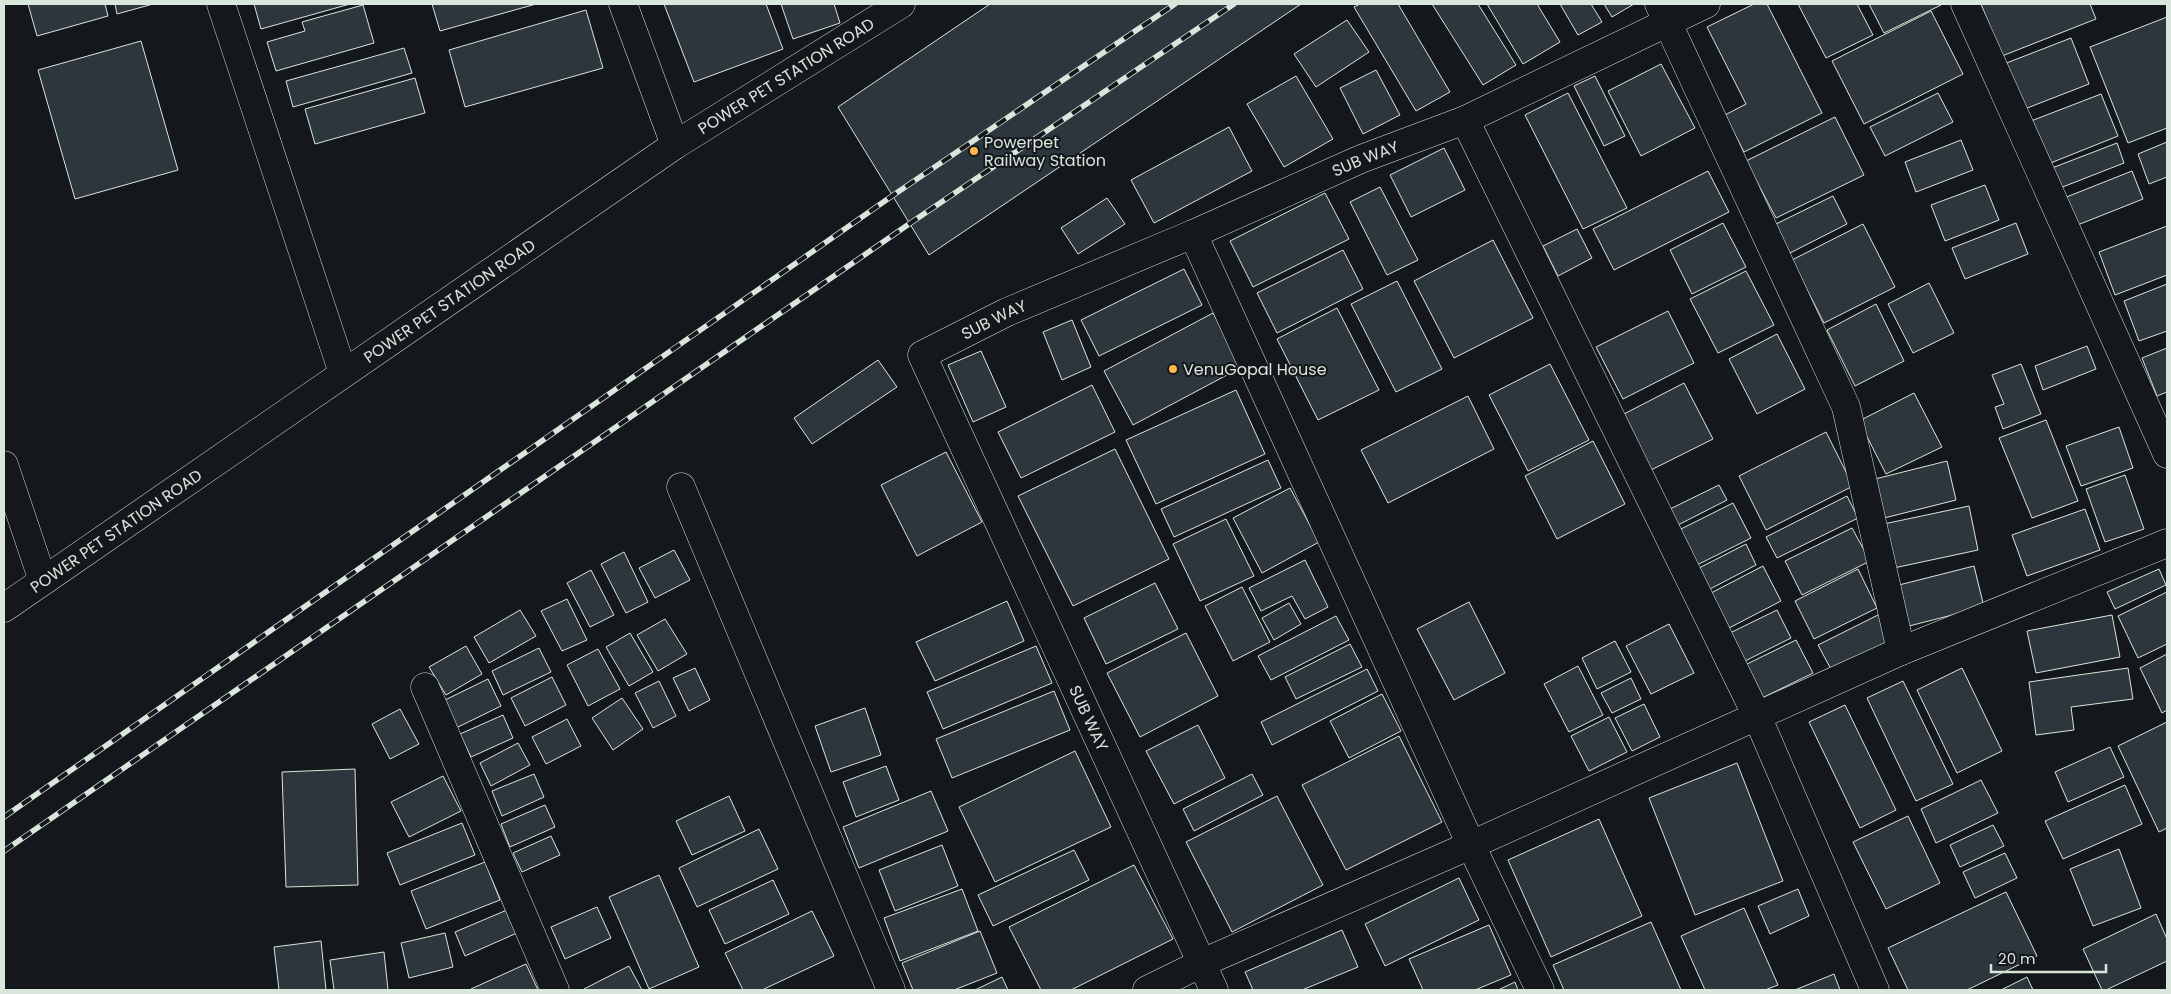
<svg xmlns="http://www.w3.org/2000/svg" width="2171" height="994" viewBox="0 0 2171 994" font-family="Poppins,sans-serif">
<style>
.building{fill:#2c363c;stroke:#d8e6dc}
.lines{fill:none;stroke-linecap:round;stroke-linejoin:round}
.minor-casing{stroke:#d8e6dc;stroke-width:29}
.tertiary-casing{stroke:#d8e6dc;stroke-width:29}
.minor{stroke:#14181c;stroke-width:28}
.tertiary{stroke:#14181c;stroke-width:28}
.rail-casing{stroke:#d8e6dc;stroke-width:5.5}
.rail{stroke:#14181c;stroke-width:4;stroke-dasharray:11;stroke-linecap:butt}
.poi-dot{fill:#ffb74d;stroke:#14181c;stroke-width:2}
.labels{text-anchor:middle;stroke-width:4;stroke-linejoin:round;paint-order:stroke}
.street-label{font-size:16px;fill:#d8e6dc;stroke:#14181c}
.poi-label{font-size:16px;fill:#d8e6dc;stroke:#14181c;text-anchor:start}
</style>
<rect width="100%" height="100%" fill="#14181c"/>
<!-- building -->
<g class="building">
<polygon points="28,4 105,4 108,16 37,36"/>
<polygon points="115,4 153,4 117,14"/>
<polygon points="254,4 350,4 261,29"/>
<polygon points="432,4 536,4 440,31"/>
<polygon points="664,4 766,4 783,49 694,82"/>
<polygon points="781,4 834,4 840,23 793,39"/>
<polygon points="990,4 1301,4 929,255 838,107"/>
<polygon points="1360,4 1398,4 1450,92 1416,111 1354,7"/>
<polygon points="1432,4 1478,4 1516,65 1483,85"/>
<polygon points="1487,4 1537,4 1560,42 1523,64"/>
<polygon points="1560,4 1591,4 1602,22 1578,35"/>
<polygon points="1604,4 1634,4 1612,17"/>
<polygon points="1754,4 1767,4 1822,113 1744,152 1725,115 1746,104 1707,27"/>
<polygon points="1798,4 1857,4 1873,35 1826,58"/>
<polygon points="1869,4 1941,4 1941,5 1884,33"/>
<polygon points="1981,4 2090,4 2096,19 2002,56"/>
<polygon points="363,5 374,43 276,71 267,42 305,31 302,22"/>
<polygon points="586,10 603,68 465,107 449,50"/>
<polygon points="1931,11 1963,74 1864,124 1832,61"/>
<polygon points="2167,17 2167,128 2128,143 2090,47"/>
<polygon points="1347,20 1369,52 1316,87 1294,54"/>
<polygon points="2071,38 2089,84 2022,110 2004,64"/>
<polygon points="141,41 178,170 75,199 38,70"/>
<polygon points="404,48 412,73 293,107 286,81"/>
<polygon points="1661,64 1695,128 1641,156 1608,91"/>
<polygon points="1376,70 1400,115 1363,134 1340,88"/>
<polygon points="1296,76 1333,139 1284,167 1247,104"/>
<polygon points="1595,76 1625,136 1604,146 1574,86"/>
<polygon points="415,78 425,113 315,144 305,109"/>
<polygon points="1568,93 1627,208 1583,229 1525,115"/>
<polygon points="1938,93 1953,122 1885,156 1870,127"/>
<polygon points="2101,94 2118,136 2048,164 2031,121"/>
<polygon points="1835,117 1864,175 1776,218 1746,161"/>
<polygon points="1229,127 1252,171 1154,223 1131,180"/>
<polygon points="1961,140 1973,170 1916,192 1905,162"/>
<polygon points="2167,142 2167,177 2149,184 2138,154"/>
<polygon points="2117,143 2124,163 2060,188 2052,168"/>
<polygon points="1444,148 1465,190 1411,217 1390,175"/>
<polygon points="1708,171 1729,212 1614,270 1593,229"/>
<polygon points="2132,171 2143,199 2075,226 2064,198"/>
<polygon points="1985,185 1999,220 1945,241 1931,205"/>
<polygon points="1380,187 1418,260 1387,275 1350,202"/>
<polygon points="1325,193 1349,239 1253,287 1230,241"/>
<polygon points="1833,196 1847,224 1788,254 1774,225"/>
<polygon points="1107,198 1125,224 1078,254 1061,228"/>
<polygon points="1723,223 1746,267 1692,294 1670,250"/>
<polygon points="2016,223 2028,254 1965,279 1952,248"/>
<polygon points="1863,224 1895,287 1824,323 1792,260"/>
<polygon points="2167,226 2167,275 2115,295 2099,252"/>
<polygon points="1577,229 1592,258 1558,276 1543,246"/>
<polygon points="1493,240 1533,318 1454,358 1414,281"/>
<polygon points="1343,250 1363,289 1277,333 1257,293"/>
<polygon points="1184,269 1202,305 1099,356 1081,320"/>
<polygon points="1746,271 1774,325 1718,353 1690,299"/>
<polygon points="1397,281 1442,369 1396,392 1351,304"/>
<polygon points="1929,283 1954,333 1913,353 1888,304"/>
<polygon points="2167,284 2167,331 2139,341 2124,301"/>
<polygon points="1876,304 1904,361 1855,386 1827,330"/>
<polygon points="1337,308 1379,390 1318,420 1277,339"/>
<polygon points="1668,311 1694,363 1623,399 1596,347"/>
<polygon points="1213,313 1242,367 1133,425 1104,371"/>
<polygon points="1072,320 1091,367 1062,380 1043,332"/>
<polygon points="1777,334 1805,389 1757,414 1729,359"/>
<polygon points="2087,346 2096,369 2043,390 2035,366"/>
<polygon points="2167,348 2167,392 2157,396 2142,358"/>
<polygon points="981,351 1006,407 973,422 948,365"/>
<polygon points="878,360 897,387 812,444 794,418"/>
<polygon points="1550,364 1589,440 1528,471 1489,395"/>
<polygon points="2021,364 2041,414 2003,429 1995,407 2004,404 1992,375"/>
<polygon points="1684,383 1713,439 1651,470 1622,415"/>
<polygon points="1092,385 1115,432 1021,478 998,432"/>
<polygon points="1236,390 1265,454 1156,504 1126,440"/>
<polygon points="1914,393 1942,447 1886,474 1859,421"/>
<polygon points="1468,396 1494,449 1388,503 1361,450"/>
<polygon points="2046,420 2078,501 2032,518 1999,438"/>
<polygon points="2119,427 2133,468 2081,486 2066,446"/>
<polygon points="1826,432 1853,486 1766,530 1739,476"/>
<polygon points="1593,441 1625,504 1557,539 1525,476"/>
<polygon points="1115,449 1169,559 1073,606 1018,496"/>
<polygon points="946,452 982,522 917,556 881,485"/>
<polygon points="1268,460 1281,488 1174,537 1161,509"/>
<polygon points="1947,461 1956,500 1884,518 1875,479"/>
<polygon points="2125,475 2144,529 2105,542 2086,489"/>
<polygon points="1719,485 1727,500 1676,526 1668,510"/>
<polygon points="1290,488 1319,542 1262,573 1233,518"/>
<polygon points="1847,496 1858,518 1777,558 1766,537"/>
<polygon points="1733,503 1751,538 1697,565 1679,530"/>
<polygon points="1969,506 1978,550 1889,569 1879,525"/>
<polygon points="2085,509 2100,550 2027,576 2012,535"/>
<polygon points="1226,519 1254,576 1200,601 1173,544"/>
<polygon points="1852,528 1870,561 1802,595 1785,561"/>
<polygon points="1746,544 1756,565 1710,589 1699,568"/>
<polygon points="674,550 690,580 655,598 639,568"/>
<polygon points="624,552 648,602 626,613 601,564"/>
<polygon points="1305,560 1328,607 1305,619 1292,596 1261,611 1249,588"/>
<polygon points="1763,566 1781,601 1729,628 1711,593"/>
<polygon points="1974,566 1984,607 1901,628 1891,587"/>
<polygon points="1858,569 1877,608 1814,639 1795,601"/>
<polygon points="2159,569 2166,585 2115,609 2107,592"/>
<polygon points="591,570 614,615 590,627 567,583"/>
<polygon points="1155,583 1178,629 1106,664 1084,618"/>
<polygon points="1242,587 1270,642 1233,661 1205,606"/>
<polygon points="2167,592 2167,644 2138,658 2118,616"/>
<polygon points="567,599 587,640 562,651 541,611"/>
<polygon points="1007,601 1024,641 935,681 916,642"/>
<polygon points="1469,602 1505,673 1454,700 1417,629"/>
<polygon points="1289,603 1301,624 1274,640 1262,618"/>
<polygon points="520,610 536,636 489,663 474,637"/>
<polygon points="1777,610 1791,638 1745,661 1730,633"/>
<polygon points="1880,614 1893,640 1832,671 1818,645"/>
<polygon points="2112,615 2120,657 2036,673 2027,631"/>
<polygon points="1336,616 1349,640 1271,680 1258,656"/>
<polygon points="665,619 687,654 658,671 637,635"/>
<polygon points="1669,624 1694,673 1651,694 1626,646"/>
<polygon points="630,633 653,672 629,686 606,647"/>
<polygon points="1186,633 1218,696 1140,737 1107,673"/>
<polygon points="1796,640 1813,673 1760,699 1743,666"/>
<polygon points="1615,641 1631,672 1597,689 1582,658"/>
<polygon points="1350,644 1362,667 1296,699 1285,677"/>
<polygon points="466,646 482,674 446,695 429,667"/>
<polygon points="1036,646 1052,683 943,729 927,692"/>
<polygon points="539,648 551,672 503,695 492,671"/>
<polygon points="598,649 620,689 588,706 567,665"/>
<polygon points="2167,654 2167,710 2162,713 2140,668"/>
<polygon points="1578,666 1603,715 1569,732 1544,684"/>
<polygon points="695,668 710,700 689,711 673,678"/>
<polygon points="1962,668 2002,751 1957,773 1917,690"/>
<polygon points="2128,668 2133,699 2071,707 2074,730 2036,735 2029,682"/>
<polygon points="1367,669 1378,691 1272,745 1261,722"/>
<polygon points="552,677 566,705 525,726 511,698"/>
<polygon points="1631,678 1641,699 1612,713 1601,693"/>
<polygon points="488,679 501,706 456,728 443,701"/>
<polygon points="659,681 676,716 653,728 635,693"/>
<polygon points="1903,681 1953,784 1916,801 1867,698"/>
<polygon points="1054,691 1070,730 952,778 936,739"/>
<polygon points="1382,694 1401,731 1349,758 1330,721"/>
<polygon points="622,698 643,729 613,750 592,718"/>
<polygon points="1644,704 1660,737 1632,751 1615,718"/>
<polygon points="1845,705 1896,810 1860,828 1809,722"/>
<polygon points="865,708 881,755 831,772 815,726"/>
<polygon points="400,709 419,744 390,759 372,724"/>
<polygon points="503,715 513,738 471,757 460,734"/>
<polygon points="1609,717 1627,752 1589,771 1571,736"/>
<polygon points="567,719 581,746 546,764 532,737"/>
<polygon points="2167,722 2167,828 2159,832 2118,746"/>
<polygon points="1198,725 1225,778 1174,804 1146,751"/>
<polygon points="1399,736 1442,822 1346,870 1302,785"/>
<polygon points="518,743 530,765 491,786 480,763"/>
<polygon points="2110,747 2124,777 2068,802 2055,772"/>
<polygon points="1075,751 1111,827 995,882 959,807"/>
<polygon points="1737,763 1783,881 1695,915 1649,798"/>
<polygon points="886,766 899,800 856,817 843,782"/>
<polygon points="355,769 358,885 286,887 282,772"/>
<polygon points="534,774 544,797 502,816 492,791"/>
<polygon points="1252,774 1263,795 1194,831 1183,809"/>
<polygon points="443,776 461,811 409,837 391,802"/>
<polygon points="1981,780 1998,813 1936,843 1921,809"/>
<polygon points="2125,785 2142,824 2063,859 2045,821"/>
<polygon points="931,791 948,831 859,868 843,827"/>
<polygon points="729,796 745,831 692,855 676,821"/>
<polygon points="1277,796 1323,885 1232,932 1186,842"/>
<polygon points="545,805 555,827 510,847 501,824"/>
<polygon points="1908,816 1940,883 1886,909 1853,842"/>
<polygon points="1599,819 1642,916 1551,957 1508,860"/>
<polygon points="462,823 475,855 400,885 387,853"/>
<polygon points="1993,825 2004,846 1960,867 1950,845"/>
<polygon points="759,829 778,869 697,907 679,868"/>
<polygon points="551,836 560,855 522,872 513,853"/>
<polygon points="942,845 958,886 895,911 879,870"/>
<polygon points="2119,849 2141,908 2093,926 2070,869"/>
<polygon points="1074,850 1089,880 993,926 978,895"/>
<polygon points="2005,853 2017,878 1975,898 1963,872"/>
<polygon points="485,862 500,900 426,929 411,891"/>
<polygon points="1134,865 1173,939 1071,990 1041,990 1009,927"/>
<polygon points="659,875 699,967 649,989 609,897"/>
<polygon points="1459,878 1479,920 1385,966 1365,924"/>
<polygon points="773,880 789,914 725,944 709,910"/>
<polygon points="962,889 978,931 900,961 884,918"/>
<polygon points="1798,889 1809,916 1770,934 1758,906"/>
<polygon points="2006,892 2037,956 1967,990 1908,990 1888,948"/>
<polygon points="597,907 611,938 565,959 551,927"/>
<polygon points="1744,908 1778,985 1765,990 1705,990 1681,936"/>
<polygon points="507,910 517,933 465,956 455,932"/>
<polygon points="812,911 834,956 762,990 743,990 725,953"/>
<polygon points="2156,914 2167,939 2167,961 2106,990 2102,990 2083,949"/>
<polygon points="1651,922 1681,990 1564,990 1553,965"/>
<polygon points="1489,925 1511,975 1475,990 1423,990 1409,959"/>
<polygon points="1342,930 1358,967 1302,990 1253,990 1245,972"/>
<polygon points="980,931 997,973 954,990 913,990 902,963"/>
<polygon points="445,933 453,967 409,978 401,943"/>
<polygon points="321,941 326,990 279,990 274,947"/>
<polygon points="384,952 388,990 334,990 330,960"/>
<polygon points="526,964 538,990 472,990 471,989"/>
<polygon points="629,966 642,990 585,990 584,989"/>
<polygon points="1834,974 1840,990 1795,990"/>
<polygon points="1002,977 1008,990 975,990"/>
<polygon points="2027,977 2033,990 2001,990"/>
<polygon points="1515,982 1518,990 1498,990"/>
</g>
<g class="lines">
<!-- minor casing -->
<g class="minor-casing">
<g id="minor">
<polyline points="221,4 343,373"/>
<polyline points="623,4 675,145"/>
<polyline points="1659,4 1846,407 1901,651 1757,716 1875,990"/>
<polyline points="1965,4 2167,454"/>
<polyline points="1193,234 1471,845 1540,990"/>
<polyline points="4,465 43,581"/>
<polyline points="681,487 891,990"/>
<polyline points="1901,651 2167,543"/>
<polyline points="425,687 555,990"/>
<polyline points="1147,990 1202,963 1471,845 1757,716 1465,120"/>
<path id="s1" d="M1214,990L922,355L1007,312L1193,234L1361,159L1465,120L1706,4"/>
</g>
</g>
<!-- tertiary casing -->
<g class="tertiary-casing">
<g id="tertiary">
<path id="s2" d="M4,608L675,145L901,4"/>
</g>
</g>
<!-- minor -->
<use href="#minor" class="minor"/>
<!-- tertiary -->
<use href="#tertiary" class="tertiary"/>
<!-- rail casing -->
<g class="rail-casing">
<g id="rail">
<polyline points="4,817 892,196 1175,4"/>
<polyline points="4,851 909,224 1234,4"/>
</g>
</g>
<!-- rail -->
<use href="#rail" class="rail"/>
</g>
<!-- markers -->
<g class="poi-dot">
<circle cx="974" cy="151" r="5"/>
<circle cx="1173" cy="369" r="5"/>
</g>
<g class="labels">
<!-- street labels -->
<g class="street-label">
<text dy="6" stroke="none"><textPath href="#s2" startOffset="946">POWER PET STATION ROAD</textPath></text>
<text dy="6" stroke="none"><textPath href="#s1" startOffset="1184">SUB WAY</textPath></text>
<text dy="6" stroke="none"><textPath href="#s2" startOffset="541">POWER PET STATION ROAD</textPath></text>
<text dy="6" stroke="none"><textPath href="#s1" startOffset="779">SUB WAY</textPath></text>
<text dy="6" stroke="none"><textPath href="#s2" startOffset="136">POWER PET STATION ROAD</textPath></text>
<text transform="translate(1089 718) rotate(65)" y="6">SUB WAY</text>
</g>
<!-- poi labels -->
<g class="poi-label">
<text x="984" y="148">Powerpet<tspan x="984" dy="18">Railway Station</tspan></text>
<text x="1183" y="375">VenuGopal House</text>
</g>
</g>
<!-- border -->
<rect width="2171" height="994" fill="none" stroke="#d8e6dc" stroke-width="10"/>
<!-- scale -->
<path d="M1991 964v8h115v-8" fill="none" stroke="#d8e6dc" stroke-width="2.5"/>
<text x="1998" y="964" font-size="15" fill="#d8e6dc" stroke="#14181c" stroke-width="4" paint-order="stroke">20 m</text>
</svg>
